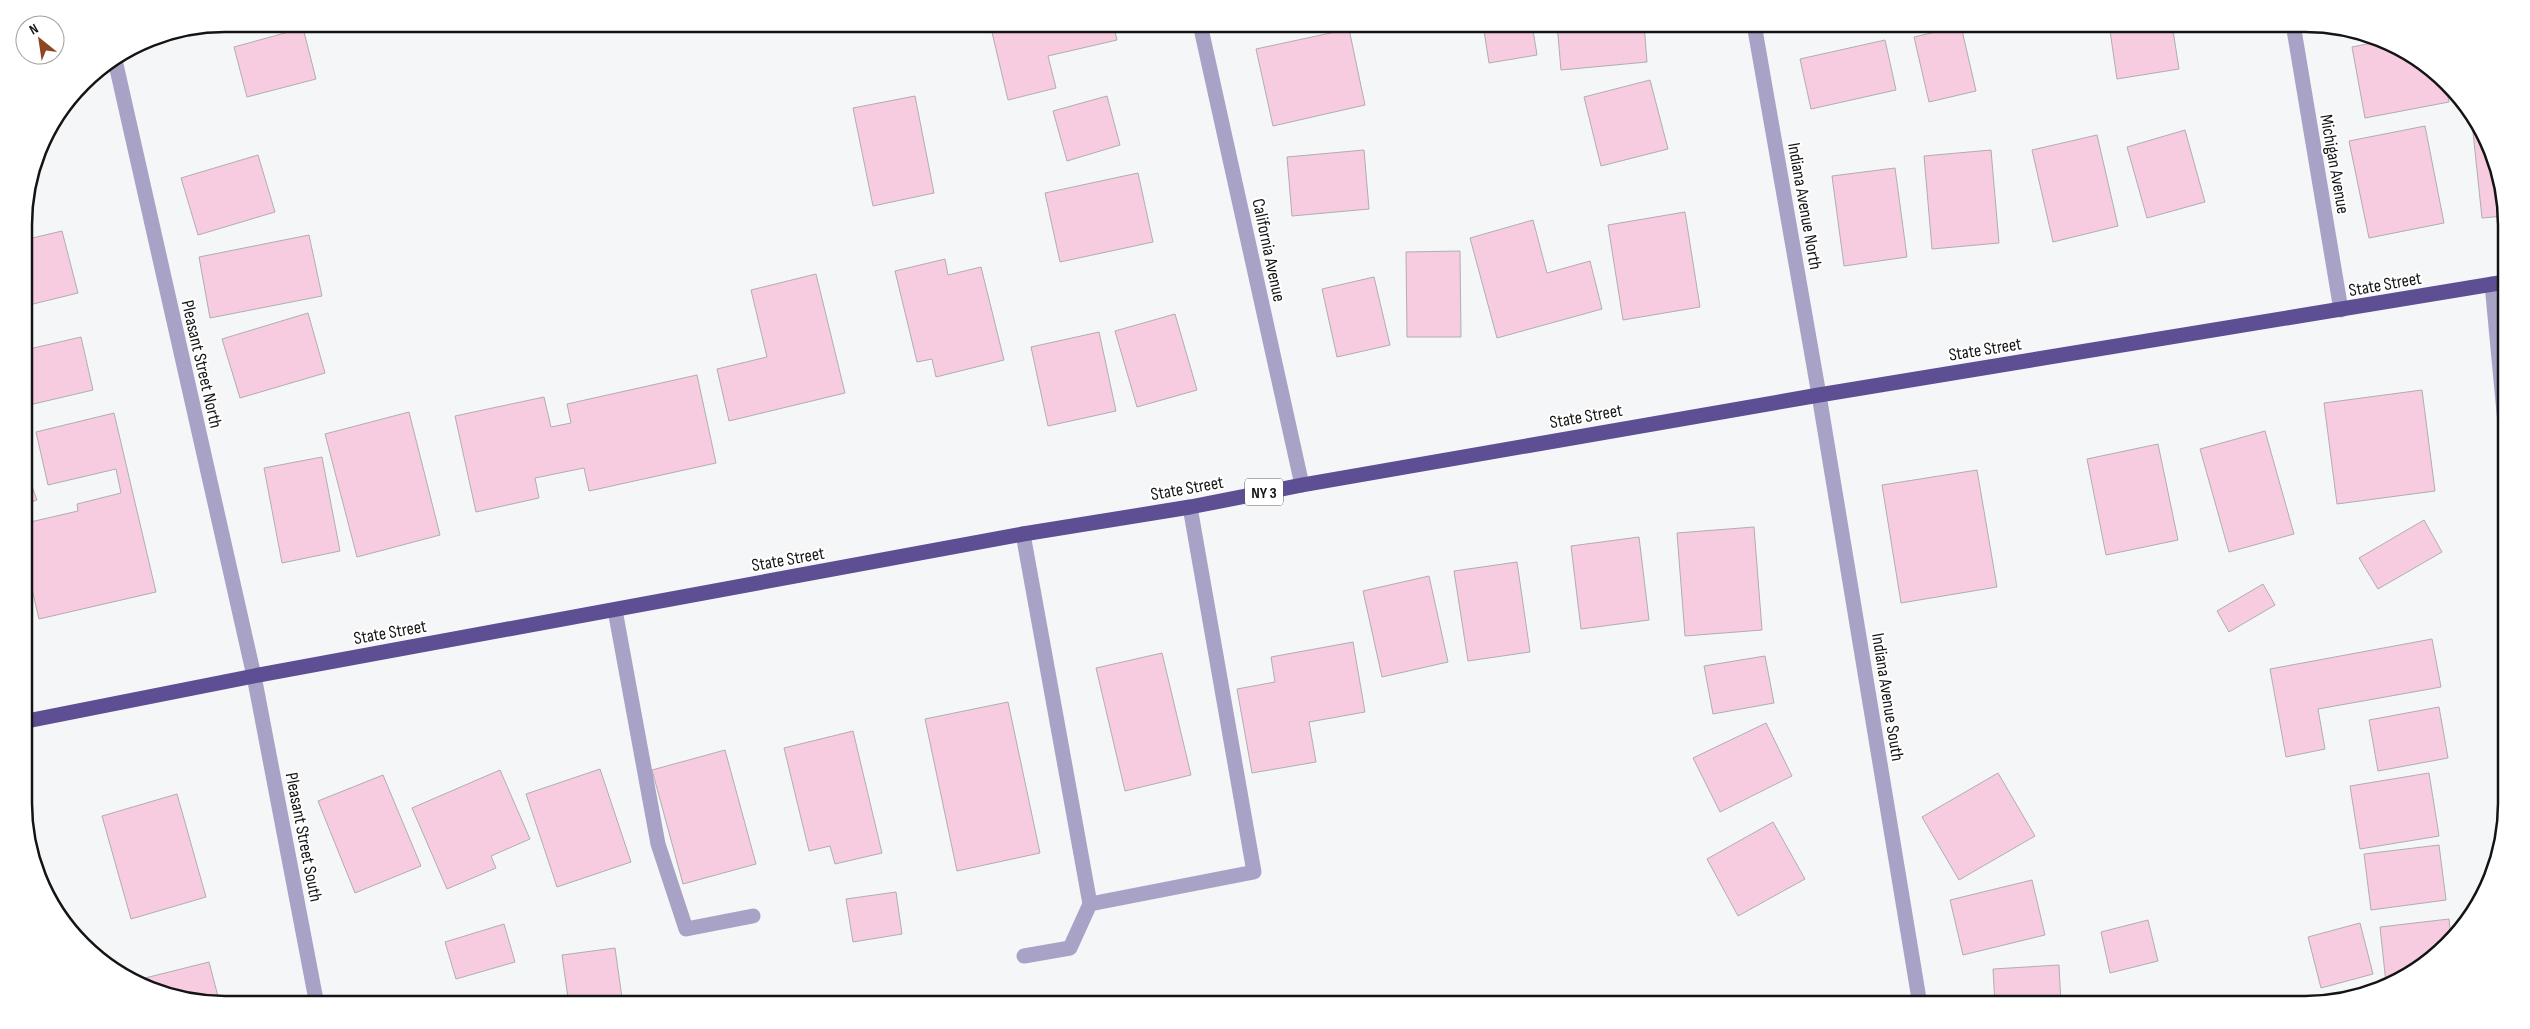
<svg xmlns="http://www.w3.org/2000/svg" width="2530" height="1029" viewBox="0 0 2530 1029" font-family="'Sofia Sans Condensed',sans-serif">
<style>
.building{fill:#f7cbe0;stroke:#b0aeaf}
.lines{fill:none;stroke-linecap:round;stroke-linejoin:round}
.service{stroke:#a8a2c7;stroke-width:15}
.minor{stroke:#a8a2c7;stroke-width:15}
.tertiary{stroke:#a8a2c7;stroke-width:15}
.trunk{stroke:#5e4f94;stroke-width:15}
.labels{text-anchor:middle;stroke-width:4;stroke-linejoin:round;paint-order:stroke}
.shield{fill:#fff;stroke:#5a5a5b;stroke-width:1}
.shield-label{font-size:16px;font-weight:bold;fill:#141415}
.street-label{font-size:18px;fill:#141415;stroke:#fff}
.rim{fill:none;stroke:#141415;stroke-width:2.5}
</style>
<rect width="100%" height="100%" fill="#f5f6f8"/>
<!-- building -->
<g class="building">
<polygon points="990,24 1113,24 1117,40 1048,56 1056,88 1008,100"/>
<polygon points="1483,24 1532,24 1537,55 1489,63"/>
<polygon points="1557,24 1644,24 1647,62 1561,70"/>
<polygon points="2109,24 2172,24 2179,69 2117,79"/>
<polygon points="1961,26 1976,91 1929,102 1914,37"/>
<polygon points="303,28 316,79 247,97 234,47"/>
<polygon points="1349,29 1365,105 1273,126 1256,49"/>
<polygon points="1885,40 1896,90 1811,109 1800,59"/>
<polygon points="2382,41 2427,65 2445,83 2449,102 2365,118 2352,47"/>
<polygon points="1650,80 1668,149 1601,166 1584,97"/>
<polygon points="915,96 934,193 873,206 853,108"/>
<polygon points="1107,96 1120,145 1067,161 1053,111"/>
<polygon points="2471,113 2491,148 2504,199 2505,216 2482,218"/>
<polygon points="2425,126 2444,223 2369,238 2349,141"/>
<polygon points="2185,130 2205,202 2147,218 2127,147"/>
<polygon points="2097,135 2118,226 2053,242 2032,150"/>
<polygon points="1364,150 1369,209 1292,216 1287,157"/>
<polygon points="1991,150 1999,243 1932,249 1924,156"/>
<polygon points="258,155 275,212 198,235 181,178"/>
<polygon points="1895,168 1907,257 1844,266 1832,176"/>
<polygon points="1138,173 1153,242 1060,262 1045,193"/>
<polygon points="1685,212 1700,307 1623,320 1608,225"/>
<polygon points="1533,220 1547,273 1590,261 1602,309 1497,338 1470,238"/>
<polygon points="62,231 78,293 25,306 24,240"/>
<polygon points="309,235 322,296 210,318 199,257"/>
<polygon points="1460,251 1461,337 1407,337 1406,252"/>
<polygon points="945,259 948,275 981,267 1004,360 936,377 932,359 917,362 895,271"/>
<polygon points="816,274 845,393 729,421 717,369 767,357 751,290"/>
<polygon points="1374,277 1390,345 1337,357 1322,289"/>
<polygon points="308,313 325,373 240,398 222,339"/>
<polygon points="1175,314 1197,390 1137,407 1115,331"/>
<polygon points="1099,332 1116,411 1048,426 1031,347"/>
<polygon points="81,337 93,390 25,406 25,350"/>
<polygon points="697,375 716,463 589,491 584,468 535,478 539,498 476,512 455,416 544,397 551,427 571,423 567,404"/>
<polygon points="2422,390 2435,491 2337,504 2324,403"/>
<polygon points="409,412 440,535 357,557 325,434"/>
<polygon points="114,413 156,592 39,619 26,564 26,523 78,511 77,504 121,493 116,469 48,485 36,432"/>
<polygon points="2265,431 2294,534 2229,552 2200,449"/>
<polygon points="2158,444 2178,540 2106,555 2087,459"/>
<polygon points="322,457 340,551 282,563 264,468"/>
<polygon points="26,470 37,500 26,504"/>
<polygon points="1977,470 1997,587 1901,603 1882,485"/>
<polygon points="2424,520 2442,552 2378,589 2359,558"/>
<polygon points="1754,527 1762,630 1685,636 1677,533"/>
<polygon points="1639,537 1649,620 1581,629 1571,546"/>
<polygon points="1517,562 1530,652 1468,661 1454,571"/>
<polygon points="1429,576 1448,662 1382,677 1363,591"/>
<polygon points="2263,584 2275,605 2229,632 2217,611"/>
<polygon points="2432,639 2441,687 2318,709 2325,749 2286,757 2270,669"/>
<polygon points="1353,642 1365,712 1309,722 1316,762 1252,773 1237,689 1275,682 1271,657"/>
<polygon points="1162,653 1191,775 1125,791 1096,668"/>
<polygon points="1765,656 1774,703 1713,714 1704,666"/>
<polygon points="1008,702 1040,853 957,871 925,719"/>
<polygon points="2439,707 2448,758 2378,771 2369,720"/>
<polygon points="1766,723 1792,776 1720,812 1693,758"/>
<polygon points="853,731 882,853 835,864 830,846 809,851 784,748"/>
<polygon points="725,750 756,864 683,884 652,770"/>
<polygon points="600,769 631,862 557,887 526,794"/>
<polygon points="500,770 530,839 491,856 496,868 447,889 412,808"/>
<polygon points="1998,773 2035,836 1959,880 1922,817"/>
<polygon points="2429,773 2439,836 2360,849 2350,786"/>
<polygon points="383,775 421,866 355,893 318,801"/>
<polygon points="177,794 206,897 131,919 102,816"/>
<polygon points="1773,822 1805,879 1738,916 1707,859"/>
<polygon points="2439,845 2446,900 2371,910 2364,854"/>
<polygon points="2032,880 2045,935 1963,955 1950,900"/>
<polygon points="896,892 902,934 853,942 846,899"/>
<polygon points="2449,919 2451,940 2427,964 2392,983 2386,983 2380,927"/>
<polygon points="2148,920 2158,961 2110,973 2101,932"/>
<polygon points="2360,923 2373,974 2321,988 2308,937"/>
<polygon points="504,924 515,962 456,979 445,942"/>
<polygon points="615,948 623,1005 569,1005 562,955"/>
<polygon points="209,962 220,1004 160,994 133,981"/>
<polygon points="2059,965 2061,1005 1995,1005 1993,969"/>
<polygon points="2266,998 2267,1005 2216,1005"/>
<polygon points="1811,1000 1813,1005 1793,1005"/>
<polygon points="2140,1000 2141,1005 2121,1005"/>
<polygon points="2111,1001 2112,1005 2089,1005"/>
</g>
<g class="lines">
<!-- service -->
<g class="service">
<polyline points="1023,534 1090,904"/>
<polyline points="615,610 658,844 686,929 753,916"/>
<polyline points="1024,956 1070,948 1090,904 1254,872 1190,507"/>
</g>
<!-- minor -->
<g class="minor">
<polyline points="1200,24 1302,485"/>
<polyline points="2293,24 2341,310"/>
<polyline points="115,60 254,676 317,1005"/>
<polyline points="2492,284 2505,423"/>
<polyline points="1819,395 1920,1005"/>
</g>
<!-- tertiary -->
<polyline class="tertiary" points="1754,24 1819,395"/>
<!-- trunk -->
<polyline class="trunk" points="27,721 254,676 1023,534 1190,507 1302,485 1819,395 2505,282"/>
</g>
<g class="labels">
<!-- shield labels -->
<rect class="shield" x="1245" y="478.5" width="38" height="27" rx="4"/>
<g class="shield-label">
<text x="1264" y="498">NY 3</text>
</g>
<!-- street labels -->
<g class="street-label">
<text transform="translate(2335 164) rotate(80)" y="6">Michigan Avenue</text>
<text transform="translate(1805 206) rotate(80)" y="6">Indiana Avenue North</text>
<text transform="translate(1269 250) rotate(78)" y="6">California Avenue</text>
<text transform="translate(2385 284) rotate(-10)" y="6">State Street</text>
<text transform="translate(1985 349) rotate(-9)" y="6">State Street</text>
<text transform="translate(202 364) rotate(77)" y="6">Pleasant Street North</text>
<text transform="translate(1586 416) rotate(-10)" y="6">State Street</text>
<text transform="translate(1187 488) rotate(-10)" y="6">State Street</text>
<text transform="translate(788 559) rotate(-10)" y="6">State Street</text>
<text transform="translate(390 632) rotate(-10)" y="6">State Street</text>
<text transform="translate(1888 697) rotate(81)" y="6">Indiana Avenue South</text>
<text transform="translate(304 837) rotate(79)" y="6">Pleasant Street South</text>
</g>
</g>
<!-- crop -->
<path d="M0 0H2530V1029H0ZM225 32H2305A193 193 0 0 1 2498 225V803A193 193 0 0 1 2305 996H225A193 193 0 0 1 32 803V225A193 193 0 0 1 225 32Z" fill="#fff" fill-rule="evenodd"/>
<path class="rim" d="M225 32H2305A193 193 0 0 1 2498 225V803A193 193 0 0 1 2305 996H225A193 193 0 0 1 32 803V225A193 193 0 0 1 225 32Z"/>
<!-- north arrow -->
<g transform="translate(40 40) rotate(330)"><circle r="24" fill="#ffffff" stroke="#a1a1a1"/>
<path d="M0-4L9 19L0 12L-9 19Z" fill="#8d4622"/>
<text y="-8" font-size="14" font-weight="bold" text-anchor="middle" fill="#141415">N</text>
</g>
</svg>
